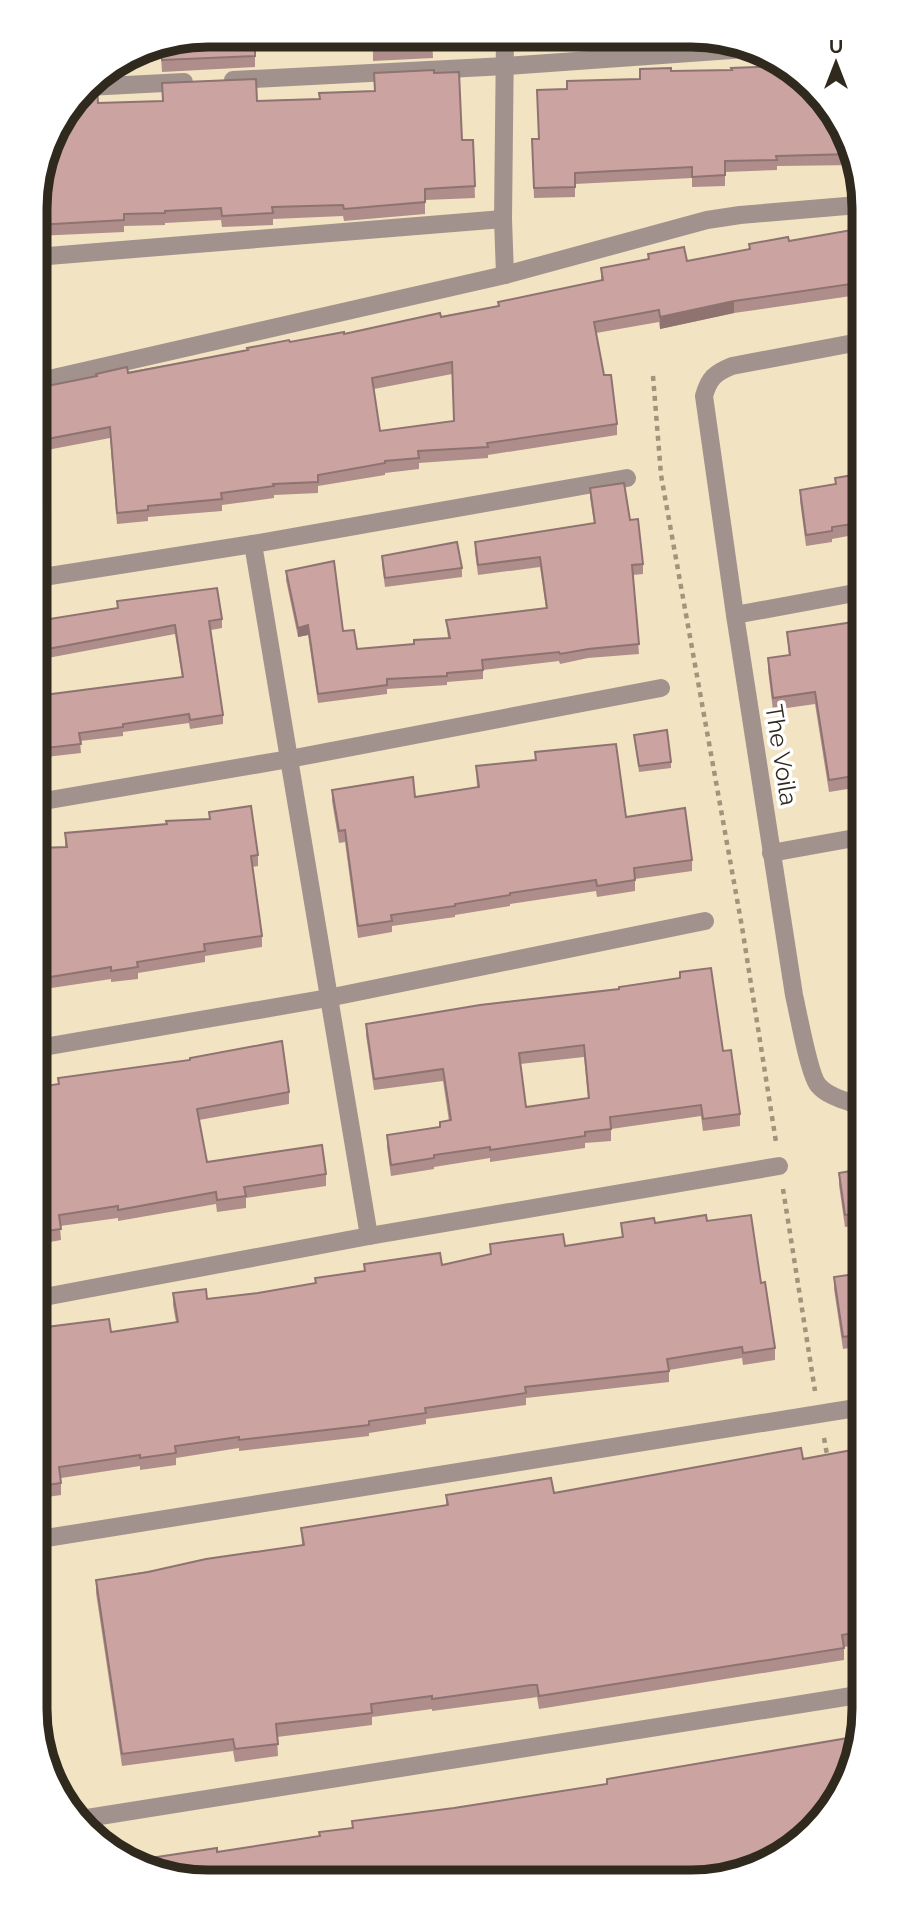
<svg xmlns="http://www.w3.org/2000/svg" width="899" height="1917" viewBox="0 0 899 1917" font-family="Raleway,sans-serif">
<style>
.lines{fill:none;stroke-linecap:round;stroke-linejoin:round}
.path{stroke:#a0947c;stroke-width:4.5;stroke-dasharray:5 5;stroke-linecap:butt}
.minor{stroke:#a2928d;stroke-width:18}
.wall{fill:#af8d8a;fill-rule:evenodd}
.shaded-wall{fill:#8e7371}
.building{fill:#cba4a1;stroke:#8e7371;stroke-width:2;fill-rule:evenodd}
.labels{text-anchor:middle;stroke-width:7;stroke-linejoin:round;paint-order:stroke}
.street-label{font-size:24px;fill:#302a1e;stroke:#fff}
.rim{fill:none;stroke:#302a1e;stroke-width:9}
</style>
<rect width="100%" height="100%" fill="#f2e3c2"/>
<g class="lines">
<!-- path -->
<g class="path">
<polyline points="653,376 661,475 742,927 776,1142"/>
<polyline points="783,1189 815,1391"/>
<polyline points="824,1438 828,1460"/>
</g>
<!-- minor -->
<g class="minor">
<polyline points="233,80 506,66 746,49"/>
<polyline points="87,87 184,82"/>
<polyline points="36,257 503,219"/>
<polyline points="505,275 503,219 505,37"/>
<path d="M859,342L732,366C715,373 709,378 704,396L735,615L794,995C798,1012 809,1074 818,1085C828,1097 847,1101 861,1106"/>
<polyline points="36,382 505,275 707,220 740,215 858,205"/>
<polyline points="253,544 369,1236"/>
<polyline points="37,578 253,544 627,478"/>
<polyline points="735,615 860,592"/>
<polyline points="38,802 289,759 661,688"/>
<polyline points="771,853 860,837"/>
<polyline points="38,1048 328,998 705,921"/>
<polyline points="39,1298 369,1236 779,1166"/>
<polyline points="40,1539 862,1407"/>
<polyline points="81,1819 864,1694"/>
</g>
</g>
<!-- wall -->
<g class="wall">
<polygon points="208,35 432,36 433,58 373,61 373,47 331,48 331,43 255,46 255,67 162,72 161,55 130,56 142,48"/>
<polygon points="671,71 805,78 858,165 777,166 777,170 725,172 725,186 692,187 692,178 575,184 575,197 534,198 532,139 538,139 640,79"/>
<polygon points="434,73 462,140 473,140 475,198 425,200 425,214 344,221 343,216 273,219 273,225 222,227 221,220 165,223 165,225 124,226 124,232 36,236 35,196 98,103 320,99 374,91"/>
<path d="M858,227V282L851,283V296L734,313L660,329L659,322L596,333L604,375L617,424V435L488,455V458L419,463V469L385,473V475L318,486V493L274,495V498L222,505V511L148,517V521L117,524L110,438L47,450L37,399V388L498,306V302L601,281V268L648,259V254L687,261L749,249V244L789,241L852,231ZM452,374L454,421L380,431L374,389Z"/>
<polygon points="859,474 859,534 832,539 832,542 806,546 800,501 800,490 835,484 835,478"/>
<polygon points="590,488 630,520 643,564 643,574 633,575 639,654 588,658 560,664 559,661 483,670 483,679 447,682 447,685 387,689 387,694 318,703 308,635 298,637 286,580 286,571 343,631 357,649 414,644 448,638 446,620 546,608 540,567 478,575 475,552 475,542 594,523 590,497"/>
<polygon points="382,556 462,568 462,577 385,587 382,565"/>
<polygon points="117,601 222,619 222,628 211,630 223,715 223,724 190,729 189,723 123,732 123,736 80,741 81,753 37,758 37,696 182,677 175,634 37,660 37,621 117,608"/>
<polygon points="860,621 860,787 829,792 815,704 773,710 768,670 768,658 789,655 787,632"/>
<polygon points="634,735 671,762 671,768 639,772"/>
<polygon points="535,752 626,817 692,860 692,871 635,879 635,891 597,897 596,891 510,904 510,906 455,915 455,917 392,926 392,932 358,938 345,842 339,843 332,801 332,790 415,797 477,787 476,766 535,760"/>
<polygon points="209,812 258,855 258,866 252,867 262,936 262,947 205,956 205,962 138,973 138,979 111,982 111,979 38,990 38,848 65,847 65,833 167,824 209,819"/>
<polygon points="861,883 861,944 856,945 849,897 849,885"/>
<path d="M680,972L723,1051L740,1114V1126L703,1131L701,1116L611,1129V1141L585,1143V1148L490,1162V1158L434,1167V1169L391,1176L387,1147V1135L440,1127V1122L449,1121L443,1081L374,1090L366,1035V1024L619,989L680,978ZM584,1057L588,1098L526,1107L520,1064Z"/>
<polygon points="58,1078 289,1092 289,1104 199,1120 207,1162 326,1174 326,1186 246,1198 246,1208 217,1212 216,1204 118,1221 118,1218 60,1226 61,1240 39,1244 39,1087 58,1084"/>
<polygon points="862,1169 862,1225 845,1227 839,1185 839,1173"/>
<polygon points="707,1221 761,1283 775,1348 775,1360 743,1365 742,1358 669,1370 669,1382 526,1398 526,1405 426,1419 426,1424 369,1433 369,1436 239,1451 239,1448 176,1458 176,1465 140,1470 140,1466 61,1478 61,1495 40,1498 39,1328 111,1332 176,1322 173,1305 173,1293 207,1299 258,1293 315,1283 315,1278 364,1271 364,1264 442,1265 490,1255 490,1244 565,1246 622,1237 621,1223"/>
<polygon points="862,1273 862,1346 843,1349 834,1289 834,1277"/>
<polygon points="863,1448 863,1644 844,1647 844,1660 539,1709 537,1697 531,1698 432,1711 432,1709 372,1717 372,1725 277,1737 278,1756 235,1762 233,1751 122,1766 96,1593 96,1580 302,1545 301,1528 446,1506 446,1495 554,1493 803,1459"/>
</g>
<!-- shaded-wall -->
<g class="shaded-wall">
<polygon points="734,301 734,313 660,329 660,317"/>
<polygon points="308,625 308,635 298,637 298,628"/>
</g>
<!-- building -->
<g class="building">
<polygon points="208,35 255,35 255,56 162,60 161,44"/>
<polygon points="331,36 358,36 331,37"/>
<polygon points="373,36 432,36 433,47 373,50"/>
<polygon points="780,66 805,78 852,154 776,156 777,160 725,161 725,175 692,177 692,167 575,173 575,187 534,188 532,139 539,139 537,90 567,89 567,81 640,79 640,69 671,68 671,71 732,70 731,68"/>
<polygon points="434,70 434,73 459,72 462,140 473,140 475,186 425,189 425,202 344,209 343,205 272,207 273,213 222,216 221,208 165,211 165,213 124,214 124,220 36,225 35,196 53,132 88,86 97,86 98,103 163,101 162,83 256,79 257,101 320,99 319,93 375,91 374,73"/>
<path d="M858,227V271L849,272L851,284L734,301L660,317L659,310L594,322L604,375H611L617,424L487,443L488,447L418,451L419,458L385,461V463L318,475V482L273,484L274,486L221,493L222,499L148,506V510L117,513L110,427L47,439L37,388L97,376L96,374L127,367L128,373L248,350L247,348L289,340L290,342L344,332V334L440,313L441,317L499,306L498,302L603,280L601,268L649,259L648,254L684,247L687,261L750,249L749,244L788,237L789,241L852,230V228ZM452,362L454,421L380,431L372,378Z"/>
<polygon points="859,474 859,523 832,527 832,531 806,535 800,490 836,484 835,478"/>
<polygon points="624,483 630,520 638,519 643,564 632,565 639,644 588,649 560,654 559,652 482,660 483,670 447,673 447,676 387,679 387,685 318,694 308,625 298,628 286,571 334,561 343,631 354,630 357,649 414,644 414,640 450,638 446,620 547,608 540,557 478,565 475,542 595,523 590,488"/>
<polygon points="457,542 462,568 385,578 382,556"/>
<polygon points="217,588 222,619 209,621 223,715 190,720 189,714 123,724 123,727 79,733 81,744 37,749 37,696 183,677 175,625 37,651 37,621 118,608 117,601"/>
<polygon points="860,621 860,775 829,780 815,692 773,698 768,658 790,655 787,632"/>
<polygon points="667,730 671,762 639,766 634,735"/>
<polygon points="616,744 626,817 685,808 692,860 634,868 635,880 597,886 596,880 510,893 510,895 455,904 455,906 391,915 392,921 358,926 345,830 339,831 332,790 413,777 415,797 479,787 476,766 536,760 535,752"/>
<polygon points="251,806 258,855 251,856 262,936 204,944 205,951 137,962 138,967 111,971 111,967 38,979 38,848 67,847 65,833 167,824 166,821 210,819 209,812"/>
<polygon points="861,883 861,932 856,933 849,885"/>
<path d="M711,968L723,1051L731,1050L740,1114L703,1119L701,1105L610,1117L611,1129L585,1132V1136L490,1150V1147L434,1155V1158L391,1165L387,1135L440,1127V1122L451,1120L443,1069L374,1079L366,1024L480,1005L619,989V987L680,978V972ZM584,1045L589,1098L526,1107L519,1053Z"/>
<polygon points="282,1041 289,1092 197,1109 207,1162 322,1145 326,1174 244,1187 246,1196 217,1200 216,1192 118,1210 118,1206 59,1215 61,1229 39,1232 39,1087 59,1084 58,1078 190,1060 190,1058"/>
<polygon points="862,1169 862,1213 845,1215 839,1173"/>
<polygon points="706,1215 707,1221 751,1215 761,1283 765,1282 775,1348 743,1353 742,1347 667,1359 669,1371 525,1387 526,1393 425,1408 426,1413 369,1421 369,1425 239,1440 239,1437 175,1446 176,1453 140,1458 140,1455 59,1467 61,1483 40,1486 39,1328 109,1319 111,1332 178,1322 173,1293 206,1289 207,1299 258,1293 316,1283 315,1278 365,1271 364,1264 440,1253 442,1265 491,1254 490,1244 563,1234 565,1246 623,1237 621,1223 654,1218 655,1223"/>
<polygon points="862,1273 862,1334 843,1337 834,1277"/>
<polygon points="801,1448 803,1459 863,1448 863,1631 842,1635 844,1648 539,1696 537,1685 531,1685 432,1699 432,1696 371,1704 372,1713 276,1724 278,1744 235,1749 233,1739 122,1754 96,1580 148,1572 206,1559 304,1545 301,1528 448,1505 446,1495 551,1478 554,1493"/>
<polygon points="848,1738 853,1767 851,1775 821,1823 736,1876 175,1879 137,1860 217,1848 217,1852 320,1836 319,1832 353,1828 352,1821 454,1808 607,1784 607,1779"/>
</g>
<g class="labels">
<!-- street labels -->
<g class="street-label">
<text transform="translate(781 755) rotate(81)" y="8">The Voila</text>
</g>
</g>
<!-- crop -->
<path d="M0 0H899V1917H0ZM208 47H691A161 161 0 0 1 852 208V1709A161 161 0 0 1 691 1870H208A161 161 0 0 1 47 1709V208A161 161 0 0 1 208 47Z" fill="#fff" fill-rule="evenodd"/>
<path class="rim" d="M208 47H691A161 161 0 0 1 852 208V1709A161 161 0 0 1 691 1870H208A161 161 0 0 1 47 1709V208A161 161 0 0 1 208 47Z"/>
<!-- north arrow -->
<g transform="translate(836 63)" stroke="#ffffff" stroke-width="5" paint-order="stroke">
<path d="M0-5L12 26L0 18L-12 26Z" fill="#302a1e"/>
<text y="-10" font-size="19" font-weight="bold" text-anchor="middle" fill="#302a1e">U</text>
</g>
</svg>
